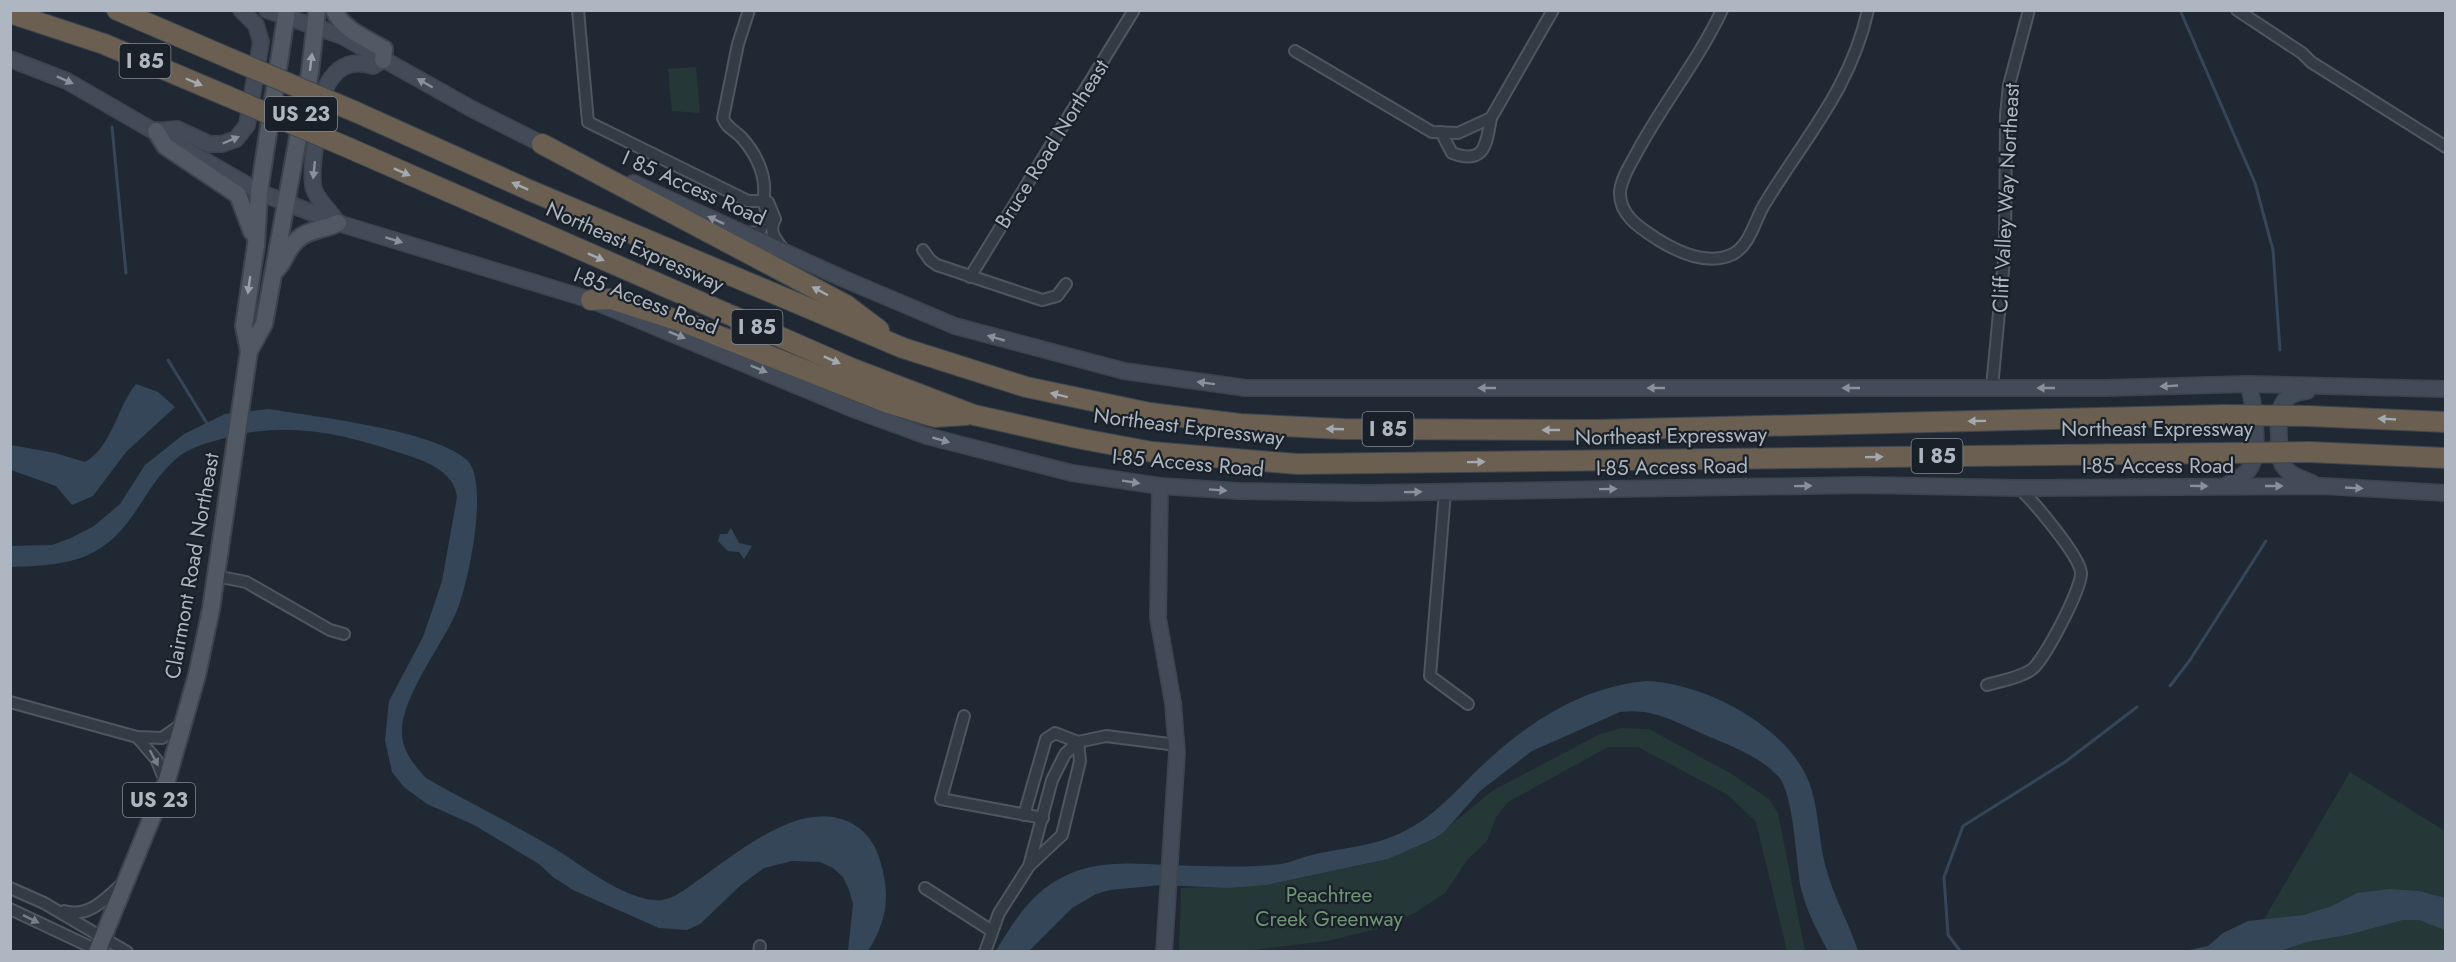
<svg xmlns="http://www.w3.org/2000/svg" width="2456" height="962" viewBox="0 0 2456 962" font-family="Jost,sans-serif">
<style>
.green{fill:#253736}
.water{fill:#354659}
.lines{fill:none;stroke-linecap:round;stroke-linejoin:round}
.stream{stroke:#354659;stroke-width:3}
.street-casing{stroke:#4e565f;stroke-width:14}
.secondary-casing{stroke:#3d444e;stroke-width:18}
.primary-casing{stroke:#3d444e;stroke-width:20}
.highway-casing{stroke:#3e464f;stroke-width:22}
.street{stroke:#333b44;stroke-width:10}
.secondary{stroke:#424b57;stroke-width:15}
.primary{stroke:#515a64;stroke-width:16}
.highway{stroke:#6a5f51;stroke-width:20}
.highway-bridge-casing{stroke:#3e464f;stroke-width:22;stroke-linecap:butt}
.highway-bridge{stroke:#6a5f51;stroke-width:20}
.oneway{fill:#969faa}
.oneway2{fill:#88919c}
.oneway3{fill:#a3a9b0}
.oneway4{fill:#767f89}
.labels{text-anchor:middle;stroke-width:4.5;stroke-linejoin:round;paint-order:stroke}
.shield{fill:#192028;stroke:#818993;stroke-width:1.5}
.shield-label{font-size:20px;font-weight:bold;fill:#adb6c1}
.street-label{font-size:21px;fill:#adb6c1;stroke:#192028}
.park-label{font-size:21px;fill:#709575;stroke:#192028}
</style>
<rect width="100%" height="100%" fill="#202933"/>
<!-- green -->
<g class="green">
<polygon points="696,67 700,113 672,111 668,69"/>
<polygon points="1621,728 1649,729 1730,773 1769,799 1778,813 1805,951 1787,951 1756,822 1728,795 1638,747 1608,747 1508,802 1496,817 1487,841 1467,860 1445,893 1415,913 1377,929 1327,941 1245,951 1179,952 1181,888 1268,885 1388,859 1434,839 1492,791 1598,735"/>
<polygon points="2350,772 2445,831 2445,951 2245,952"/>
</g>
<!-- water -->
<g class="water">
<path d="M136,384L158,392L175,407L126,452L93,496L72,505L56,486L11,470V445L55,453L85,462C112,447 117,407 136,384Z"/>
<path d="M269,409C316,417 434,430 467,460C490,481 468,589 455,615C441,646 399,701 402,735C403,752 415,766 426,778C469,803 514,824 557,850C584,867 620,896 653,900C670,903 687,888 701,878C737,853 799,800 847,821C873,833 881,855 885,883C889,908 881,931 868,951H848L853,904L849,890L843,877L833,868L820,862L792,861L764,868L741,885L700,924L687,930L659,928L573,890L553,877L539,864L474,825L427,804L404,787L392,772L385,740L389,701L423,637L434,605L442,581L457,497C454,470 423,460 400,453C338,432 282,420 218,440C204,444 189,448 177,458C158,474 147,495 133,515C100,563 64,565 11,567V546L52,545L71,538L94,526L120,504L145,465L184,434L225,414Z"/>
<polygon points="731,528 739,543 752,546 744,559 739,552 728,551 718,541 720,534 727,534"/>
<path d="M1646,681C1704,683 1786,725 1809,782C1820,812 1818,845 1828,875C1836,902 1850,925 1858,951H1828C1817,931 1806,910 1801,888C1796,863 1794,793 1778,776C1758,755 1728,745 1703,734C1674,721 1652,708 1620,712L1532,751L1480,791L1445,831L1434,839L1388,859L1267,885L1228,888L1162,885L1110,890L1096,894L1072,908L1029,951L995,952C1013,923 1030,894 1061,878C1094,860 1130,863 1167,865C1203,866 1246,868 1281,864C1293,862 1304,856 1316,854C1338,849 1361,847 1383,840C1430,825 1452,793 1487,761C1532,720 1583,687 1646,681Z"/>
<polygon points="2390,889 2419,891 2445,898 2445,930 2419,920 2403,920 2347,935 2307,942 2280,951 2185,951 2208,946 2223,933 2248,921 2304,915 2332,906 2357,893"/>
</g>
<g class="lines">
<!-- stream -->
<g class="stream">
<polyline points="2180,10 2255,183 2273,250 2280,350"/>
<polyline points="112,127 126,273"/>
<polyline points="168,360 208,425"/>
<polyline points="2170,686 2190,660 2266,541"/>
<polyline points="1961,952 1948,935 1944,877 1963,826 2065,762 2137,707"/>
</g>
<!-- street casing -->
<g class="street-casing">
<g id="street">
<path d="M578,10L588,122L748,201H763C768,178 757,155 742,138C735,130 727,129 723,118L738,44L749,10"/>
<path d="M1722,10C1698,61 1662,105 1636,154C1630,165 1621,179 1620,192C1619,215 1640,228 1657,239C1679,253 1708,266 1733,254C1750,245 1755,220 1764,205C1805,137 1850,90 1868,10"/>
<polyline points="2237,10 2302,53 2311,62 2446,147"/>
<polyline points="1295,51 1432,132 1458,133 1491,118 1553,10"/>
<path d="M1441,132L1452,153C1485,165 1486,145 1491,118"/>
<path d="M745,233L759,232L768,216L763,201L768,202L775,219C768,231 775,239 783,249"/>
<polyline points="923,250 930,260 937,265 1042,300 1057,296 1066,284"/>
<polyline points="970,277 1134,10"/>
<polyline points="1992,387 2005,249 2006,115 2009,85 2029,10"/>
<polyline points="1445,492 1430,676 1468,704"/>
<polyline points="216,576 246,582 330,630 344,634"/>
<path d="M1987,685C2000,681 2019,678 2031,670C2043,663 2082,588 2081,573C2080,556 2033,501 2019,488"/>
<polyline points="10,702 137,737 162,738 182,724"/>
<polyline points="964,716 941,799 1043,818"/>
<polyline points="137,737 156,759 166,783"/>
<polyline points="1024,815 1046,739 1055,733 1078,742 1080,761 1062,835 1030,865"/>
<polyline points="10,888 44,903 127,952"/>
<polyline points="925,888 992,931"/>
<polyline points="10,909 97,950"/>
<path d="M64,911C89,918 104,900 122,884"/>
<polyline points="759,952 760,946"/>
<polyline points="985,952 999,913 1029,866 1052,780 1065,754 1078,742 1106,736 1177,745"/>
</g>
</g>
<!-- secondary casing -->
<g class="secondary-casing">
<g id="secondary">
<polyline points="267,10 342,36 472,109 550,148"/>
<polyline points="10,59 67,81 259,192 338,223 591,300 853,409 927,436 1072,473 1160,486 1239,491 1368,493 1864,485 2019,488 2323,486 2446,493"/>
<polyline points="156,131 177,129 209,144 222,144 236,139 247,125 261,42 256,25 241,10"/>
<polyline points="633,183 844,279 955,326 1124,371 1246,388 2105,388 2248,384 2446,389"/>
<path d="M338,223C331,212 317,200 314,189C308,170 321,113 324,91C334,69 349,58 373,66L383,60"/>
<path d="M2307,391C2277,393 2278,415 2279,439C2279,450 2278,462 2287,470C2293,477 2304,479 2312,483"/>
<polyline points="1160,486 1158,618 1173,703 1177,753 1164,952"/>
<path d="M2225,486C2234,481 2246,476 2251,466C2260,448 2254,402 2248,384"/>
</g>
</g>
<!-- primary casing -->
<g class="primary-casing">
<g id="primary">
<path d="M334,10C342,29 367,39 384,49L383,60"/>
<polyline points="156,131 165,146 238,195 252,232"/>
<path d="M274,272C285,263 286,249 297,240C308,229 324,230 338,223"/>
<polyline points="249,351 244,326 256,245 259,192 287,10"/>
<polyline points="97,952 166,783 197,675 211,609 249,351 264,324 310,72 317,10"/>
</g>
</g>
<!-- highway casing -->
<g class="highway-casing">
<g id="highway">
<polyline points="117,10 231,59"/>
<polyline points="10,13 104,44 227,96"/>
<polyline points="356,112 529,190 903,348 1026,387 1150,413 1240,424 1343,429 1596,430 2225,415"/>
<polyline points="542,144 846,305 879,330"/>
<polyline points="349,148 851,368 974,415 1077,438 1152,452 1297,464 2227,453"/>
<polyline points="591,300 611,299 686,323 888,403 935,417 966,415"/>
<polyline points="2308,416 2446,422"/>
<polyline points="2309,452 2446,458"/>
</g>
</g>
<!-- street -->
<use href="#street" class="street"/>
<!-- secondary -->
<use href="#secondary" class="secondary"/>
<!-- primary -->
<use href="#primary" class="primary"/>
<!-- highway -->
<use href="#highway" class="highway"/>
<!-- highway-bridge casing -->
<g class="highway-bridge-casing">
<g id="highway-bridge">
<polyline points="231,59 356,112"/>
<polyline points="227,96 349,148"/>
<polyline points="2225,415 2308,416"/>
<polyline points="2227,453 2309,452"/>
</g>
</g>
<!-- highway-bridge -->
<use href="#highway-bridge" class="highway-bridge"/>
</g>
<!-- one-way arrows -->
<defs><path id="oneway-solid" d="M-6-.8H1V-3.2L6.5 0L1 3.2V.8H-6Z" transform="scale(1.5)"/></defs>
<g class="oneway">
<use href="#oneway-solid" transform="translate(311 62) rotate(-83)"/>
<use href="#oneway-solid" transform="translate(249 285) rotate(98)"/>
</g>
<g class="oneway2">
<use href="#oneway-solid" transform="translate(65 80) rotate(24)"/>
<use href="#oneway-solid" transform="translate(425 83) rotate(-150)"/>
<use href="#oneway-solid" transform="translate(231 140) rotate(-23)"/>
<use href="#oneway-solid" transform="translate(314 170) rotate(96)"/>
<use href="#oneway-solid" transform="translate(716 220) rotate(-155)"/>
<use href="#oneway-solid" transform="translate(394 240) rotate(17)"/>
<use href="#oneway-solid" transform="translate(677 335) rotate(22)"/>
<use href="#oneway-solid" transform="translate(996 338) rotate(-164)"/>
<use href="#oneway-solid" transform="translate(759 369) rotate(23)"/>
<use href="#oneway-solid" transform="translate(1206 383) rotate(-173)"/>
<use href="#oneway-solid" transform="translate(2169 386) rotate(177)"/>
<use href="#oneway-solid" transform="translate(1487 388) rotate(180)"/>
<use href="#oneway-solid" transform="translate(1656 388) rotate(180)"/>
<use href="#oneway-solid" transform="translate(1851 388) rotate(180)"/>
<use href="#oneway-solid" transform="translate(2046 388) rotate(-180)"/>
<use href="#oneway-solid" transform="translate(941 440) rotate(16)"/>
<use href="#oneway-solid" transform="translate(1131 482) rotate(9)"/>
<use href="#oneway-solid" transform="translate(1803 486) rotate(-1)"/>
<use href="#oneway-solid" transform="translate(2199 486) rotate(1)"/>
<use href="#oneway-solid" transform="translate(2274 486)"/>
<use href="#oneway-solid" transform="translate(2354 488) rotate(3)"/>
<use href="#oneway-solid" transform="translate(1608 489) rotate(-1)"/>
<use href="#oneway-solid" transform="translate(1218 490) rotate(4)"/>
<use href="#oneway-solid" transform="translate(1413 492) rotate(-1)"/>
</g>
<g class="oneway3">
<use href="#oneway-solid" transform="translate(194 82) rotate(23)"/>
<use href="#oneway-solid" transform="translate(402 172) rotate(24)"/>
<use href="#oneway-solid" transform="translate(520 186) rotate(-156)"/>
<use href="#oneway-solid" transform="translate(596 257) rotate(24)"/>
<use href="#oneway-solid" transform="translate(820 291) rotate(-152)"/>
<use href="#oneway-solid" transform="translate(832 360) rotate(24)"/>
<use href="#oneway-solid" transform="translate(1059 395) rotate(-166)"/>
<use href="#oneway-solid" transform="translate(2387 419) rotate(-177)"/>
<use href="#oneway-solid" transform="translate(1977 421) rotate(179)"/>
<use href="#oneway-solid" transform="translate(1335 429) rotate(-178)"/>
<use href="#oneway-solid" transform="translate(1551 430) rotate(-180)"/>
<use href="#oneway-solid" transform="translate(1874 457) rotate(-1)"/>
<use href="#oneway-solid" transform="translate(1476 462) rotate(-1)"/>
</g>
<g class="oneway4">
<use href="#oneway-solid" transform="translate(154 758) rotate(62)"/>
<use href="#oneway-solid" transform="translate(31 919) rotate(26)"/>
</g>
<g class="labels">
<!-- shield labels -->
<g class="shield">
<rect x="119.5" y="44" width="51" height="34" rx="4.5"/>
<rect x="265" y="97" width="72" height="34" rx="4.5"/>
<rect x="731.5" y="310" width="51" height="34" rx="4.5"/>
<rect x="1362.5" y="412" width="51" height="34" rx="4.5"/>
<rect x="1911.5" y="439" width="51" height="34" rx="4.5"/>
<rect x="123" y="783" width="72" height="34" rx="4.5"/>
</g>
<g class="shield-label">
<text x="145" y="68">I 85</text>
<text x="301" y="121">US 23</text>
<text x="757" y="334">I 85</text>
<text x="1388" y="436">I 85</text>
<text x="1937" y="463">I 85</text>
<text x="159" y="807">US 23</text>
</g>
<!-- street labels -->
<g class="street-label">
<text transform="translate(1052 144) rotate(-58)" y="7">Bruce Road Northeast</text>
<text transform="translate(694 188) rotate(24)" y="7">I 85 Access Road</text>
<text transform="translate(2006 198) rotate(-87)" y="7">Cliff Valley Way Northeast</text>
<text transform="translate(635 247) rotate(24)" y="7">Northeast Expressway</text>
<text transform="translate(646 301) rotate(21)" y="7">I-85 Access Road</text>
<text transform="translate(1189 427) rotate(7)" y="7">Northeast Expressway</text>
<text x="2157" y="436">Northeast Expressway</text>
<text transform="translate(1671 436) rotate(-1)" y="7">Northeast Expressway</text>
<text transform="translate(1188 463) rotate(5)" y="7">I-85 Access Road</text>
<text x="2158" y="473">I-85 Access Road</text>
<text transform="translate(1672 467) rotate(-1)" y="7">I-85 Access Road</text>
<text transform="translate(192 566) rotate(-80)" y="7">Clairmont Road Northeast</text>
</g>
<!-- park labels -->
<g class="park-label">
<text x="1329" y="902">Peachtree<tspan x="1329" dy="24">Creek Greenway</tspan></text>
</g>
</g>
<!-- border -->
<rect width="2456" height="962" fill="none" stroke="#adb6c1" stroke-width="24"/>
</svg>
